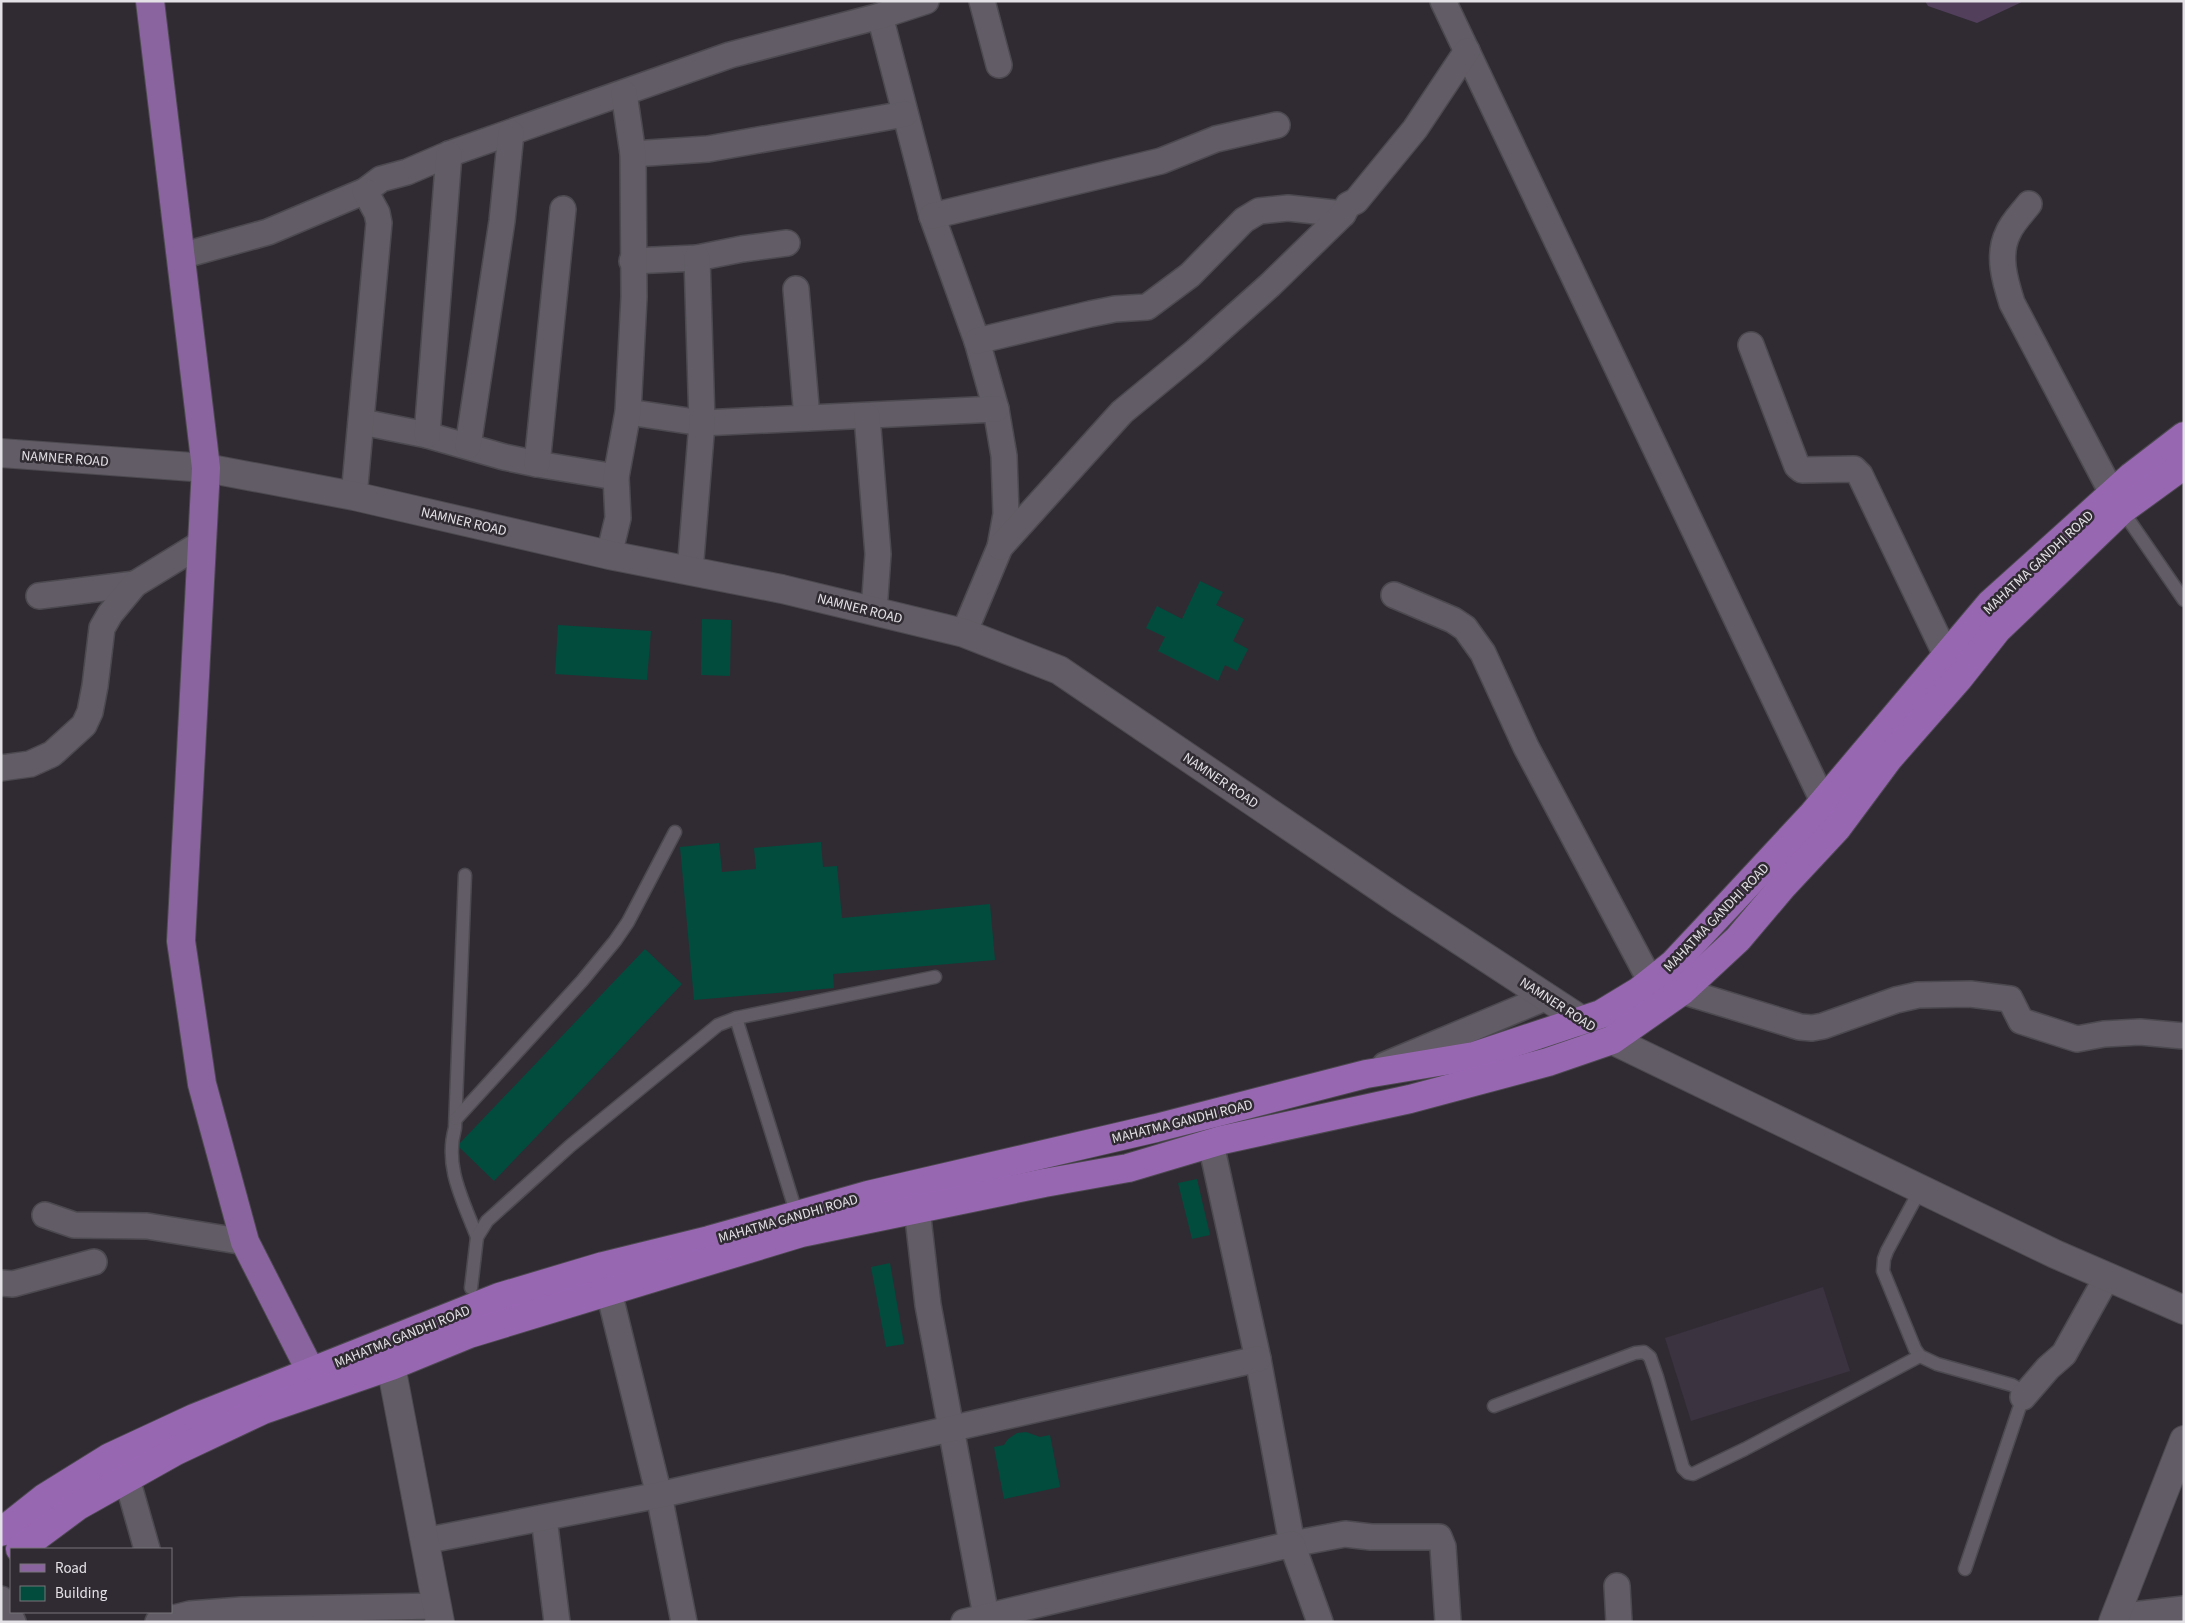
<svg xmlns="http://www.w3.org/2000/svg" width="2185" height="1623" viewBox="0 0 2185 1623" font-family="'Source Sans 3',sans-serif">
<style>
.built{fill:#3b3340}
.green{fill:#523f5c}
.building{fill:#024c3d}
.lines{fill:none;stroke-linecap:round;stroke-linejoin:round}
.service-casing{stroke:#4d4950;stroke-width:15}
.minor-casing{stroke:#4d4950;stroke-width:28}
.tertiary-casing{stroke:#4d4950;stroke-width:30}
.secondary-casing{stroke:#4d4950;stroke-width:30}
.primary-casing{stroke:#4d4950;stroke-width:30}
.trunk-casing{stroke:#4d4950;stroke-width:30}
.service{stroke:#615c65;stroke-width:12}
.minor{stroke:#615c65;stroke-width:25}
.tertiary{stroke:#615c65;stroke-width:28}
.secondary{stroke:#615c65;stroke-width:28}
.primary{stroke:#8a649f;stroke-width:28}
.trunk{stroke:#9867b2;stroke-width:28}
.labels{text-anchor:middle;stroke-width:5;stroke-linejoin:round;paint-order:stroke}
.street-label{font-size:14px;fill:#e4e1e6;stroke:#302b33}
</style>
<rect width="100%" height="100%" fill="#302b33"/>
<!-- built -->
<polygon class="built" points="1823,1287 1850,1371 1691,1421 1665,1338"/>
<!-- green -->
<polygon class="green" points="1925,1 2024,1 1977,23 1928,6"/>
<!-- building -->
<g class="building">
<polygon points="1200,581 1223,592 1216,605 1244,619 1233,641 1248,649 1237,671 1225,665 1218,681 1158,651 1165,637 1146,628 1157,606 1182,619"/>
<polygon points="702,619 731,620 730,676 701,675"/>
<polygon points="558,625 651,631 647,680 555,674"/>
<polygon points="821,842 823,867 837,866 842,918 990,904 995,960 833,974 834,988 694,1000 680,847 719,843 722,872 756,869 754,848"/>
<polygon points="645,949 682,984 494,1181 460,1148 460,1143"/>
<polygon points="1197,1179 1210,1235 1192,1239 1178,1183"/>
<polygon points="890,1263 904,1344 886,1347 871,1267"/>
<polygon points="1026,1432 1040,1437 1050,1435 1060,1487 1004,1499 994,1447 1004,1445 1008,1439 1017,1433"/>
</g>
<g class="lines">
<!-- service casing -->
<g class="service-casing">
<g id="service">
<polyline points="2122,510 2184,600"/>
<path d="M465,875L455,1128C444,1167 463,1200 477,1237"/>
<polyline points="736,1018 797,1215"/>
<polyline points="456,1119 582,981 615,941 628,922 675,832"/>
<polyline points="1920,1190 1887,1251 1884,1259 1883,1271 1915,1349 1920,1356 1937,1364 2012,1385 2019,1389 2023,1397 1965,1569"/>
<polyline points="471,1288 477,1237 487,1221 570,1146 718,1025 736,1018 935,977"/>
<polyline points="1494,1406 1635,1353 1644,1352 1650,1357 1657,1377 1683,1468 1688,1473 1693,1474 1745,1449 1920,1356"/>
</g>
</g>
<!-- minor casing -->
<g class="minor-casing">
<g id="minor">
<polyline points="982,1 999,65"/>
<polyline points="1443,1 1823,801"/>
<polyline points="880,16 932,216 977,341 996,409 1004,456 1006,514 1000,547 964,633"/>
<polyline points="633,154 708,149 905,114"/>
<path d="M2029,204C2022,213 2012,223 2008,233C1997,255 2005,281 2012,303L2112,493"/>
<polyline points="932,216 1161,161 1216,139 1277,125"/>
<polyline points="181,256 268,232 365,191 381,179 407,172 449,154 730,55 880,16 926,1"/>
<polyline points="632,261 697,258 742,249 787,243"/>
<polyline points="796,289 807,418"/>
<polyline points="977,341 1090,314 1115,309 1147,307 1190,275 1244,220 1259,211 1288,208 1343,214"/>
<polyline points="1751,345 1797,466 1802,470 1854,469 1860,475 1946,655"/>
<polyline points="628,412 702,423 996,409"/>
<polyline points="867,416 878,554 874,611"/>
<polyline points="362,422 427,435 504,457 537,464 616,477"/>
<polyline points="427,435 449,154"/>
<polyline points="468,446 502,221 511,133"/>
<polyline points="537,464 563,209"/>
<polyline points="354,496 379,223 377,213 365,191"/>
<polyline points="1000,547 1122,412 1196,351 1270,285 1343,214 1348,205 1356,201 1415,129 1467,51"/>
<polyline points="609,555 618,518 616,477 628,412 634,297 633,154 624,93"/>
<polyline points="690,571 702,423 697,258"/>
<polyline points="1394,595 1453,620 1465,628 1483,653 1526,747 1651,982"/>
<polyline points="39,596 135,584"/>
<polyline points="1,768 30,764 52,754 84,725 90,712 95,686 102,628 110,614 135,584 202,543"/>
<polyline points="1682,991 1800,1027 1812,1028 1823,1026 1896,1000 1918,995 1970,994 2010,999 2021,1021 2077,1039 2104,1034 2140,1032 2184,1036"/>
<polyline points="1385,1065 1547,997"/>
<polyline points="1211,1144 1258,1359 1292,1544 1345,1534 1371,1537 1439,1537 1443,1547 1448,1622"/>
<polyline points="917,1209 928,1305 986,1616"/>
<polyline points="45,1215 74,1225 147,1226 245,1242"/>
<polyline points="1,1283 13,1284 94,1262"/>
<polyline points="609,1292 659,1495 684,1622"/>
<polyline points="2023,1397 2048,1368 2064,1354 2107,1277"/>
<polyline points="127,1479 147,1549"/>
<polyline points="544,1518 557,1622"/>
<polyline points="424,1541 659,1495 1258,1359"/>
<polyline points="1617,1586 1619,1622"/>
<polyline points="1,1599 13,1622"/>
<polyline points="2115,1617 2184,1609"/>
<polyline points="158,1622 190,1614 242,1610 436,1606"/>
<polyline points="964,1622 1292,1544 1320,1622"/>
</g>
</g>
<!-- tertiary casing -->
<g class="tertiary-casing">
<g id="tertiary">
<polyline points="384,1345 391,1366 440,1622"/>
<polyline points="2113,1622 2184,1440"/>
</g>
</g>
<!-- secondary casing -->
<g class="secondary-casing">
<polyline id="secondary" points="1,453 206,468 354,496 609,555 782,589 964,633 1059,670 1401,902 1612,1040 2055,1254 2184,1310"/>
</g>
<!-- primary casing -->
<g class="primary-casing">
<polyline id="primary" points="150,1 206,468 181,941 202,1084 245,1242 311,1372 317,1391"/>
</g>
<!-- trunk casing -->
<g class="trunk-casing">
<g id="trunk">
<polyline points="1,1532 44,1498 110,1457 194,1418 499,1297 603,1266 709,1240 868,1195 1156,1128 1366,1074 1474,1056 1601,1014 1639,991 1673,964 1733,900 1813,814 1990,604 2132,476 2184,436"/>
<polyline points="20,1549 78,1506 176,1451 263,1410 391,1366 469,1334 801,1233 1044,1183 1128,1168 1222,1140 1410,1099 1548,1062 1612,1040 1682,991 1738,939 1782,887 1837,828 1889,758 1959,678 1997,630 2122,510 2184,465"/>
</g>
</g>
<!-- service -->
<use href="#service" class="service"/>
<!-- minor -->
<use href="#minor" class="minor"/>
<!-- tertiary -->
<use href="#tertiary" class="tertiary"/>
<!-- secondary -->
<use href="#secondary" class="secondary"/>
<!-- primary -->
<use href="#primary" class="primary"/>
<!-- trunk -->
<use href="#trunk" class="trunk"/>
</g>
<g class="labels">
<!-- street labels -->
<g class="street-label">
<text transform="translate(65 458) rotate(4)" y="5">NAMNER ROAD</text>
<text transform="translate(464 521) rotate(13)" y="5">NAMNER ROAD</text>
<text transform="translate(2038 562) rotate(-43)" y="5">MAHATMA GANDHI ROAD</text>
<text transform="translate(860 608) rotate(14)" y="5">NAMNER ROAD</text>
<text transform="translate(1221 780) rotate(34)" y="5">NAMNER ROAD</text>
<text transform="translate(1716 917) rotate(-46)" y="5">MAHATMA GANDHI ROAD</text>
<text transform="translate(1558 1004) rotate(33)" y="5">NAMNER ROAD</text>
<text transform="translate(1182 1121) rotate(-14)" y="5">MAHATMA GANDHI ROAD</text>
<text transform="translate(788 1218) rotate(-16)" y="5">MAHATMA GANDHI ROAD</text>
<text transform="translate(402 1336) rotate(-22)" y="5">MAHATMA GANDHI ROAD</text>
</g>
</g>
<!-- border -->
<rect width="2185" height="1623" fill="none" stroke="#e4e1e6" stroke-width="5"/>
<!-- legend -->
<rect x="10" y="1548" width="162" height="65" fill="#302b33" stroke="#78747b"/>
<rect x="20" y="1564" width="25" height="8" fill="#8a649f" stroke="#78747b"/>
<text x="55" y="1573" font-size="15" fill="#e4e1e6">Road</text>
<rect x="20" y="1586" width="25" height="15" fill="#024c3d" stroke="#78747b"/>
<text x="55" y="1598" font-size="15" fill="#e4e1e6">Building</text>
</svg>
